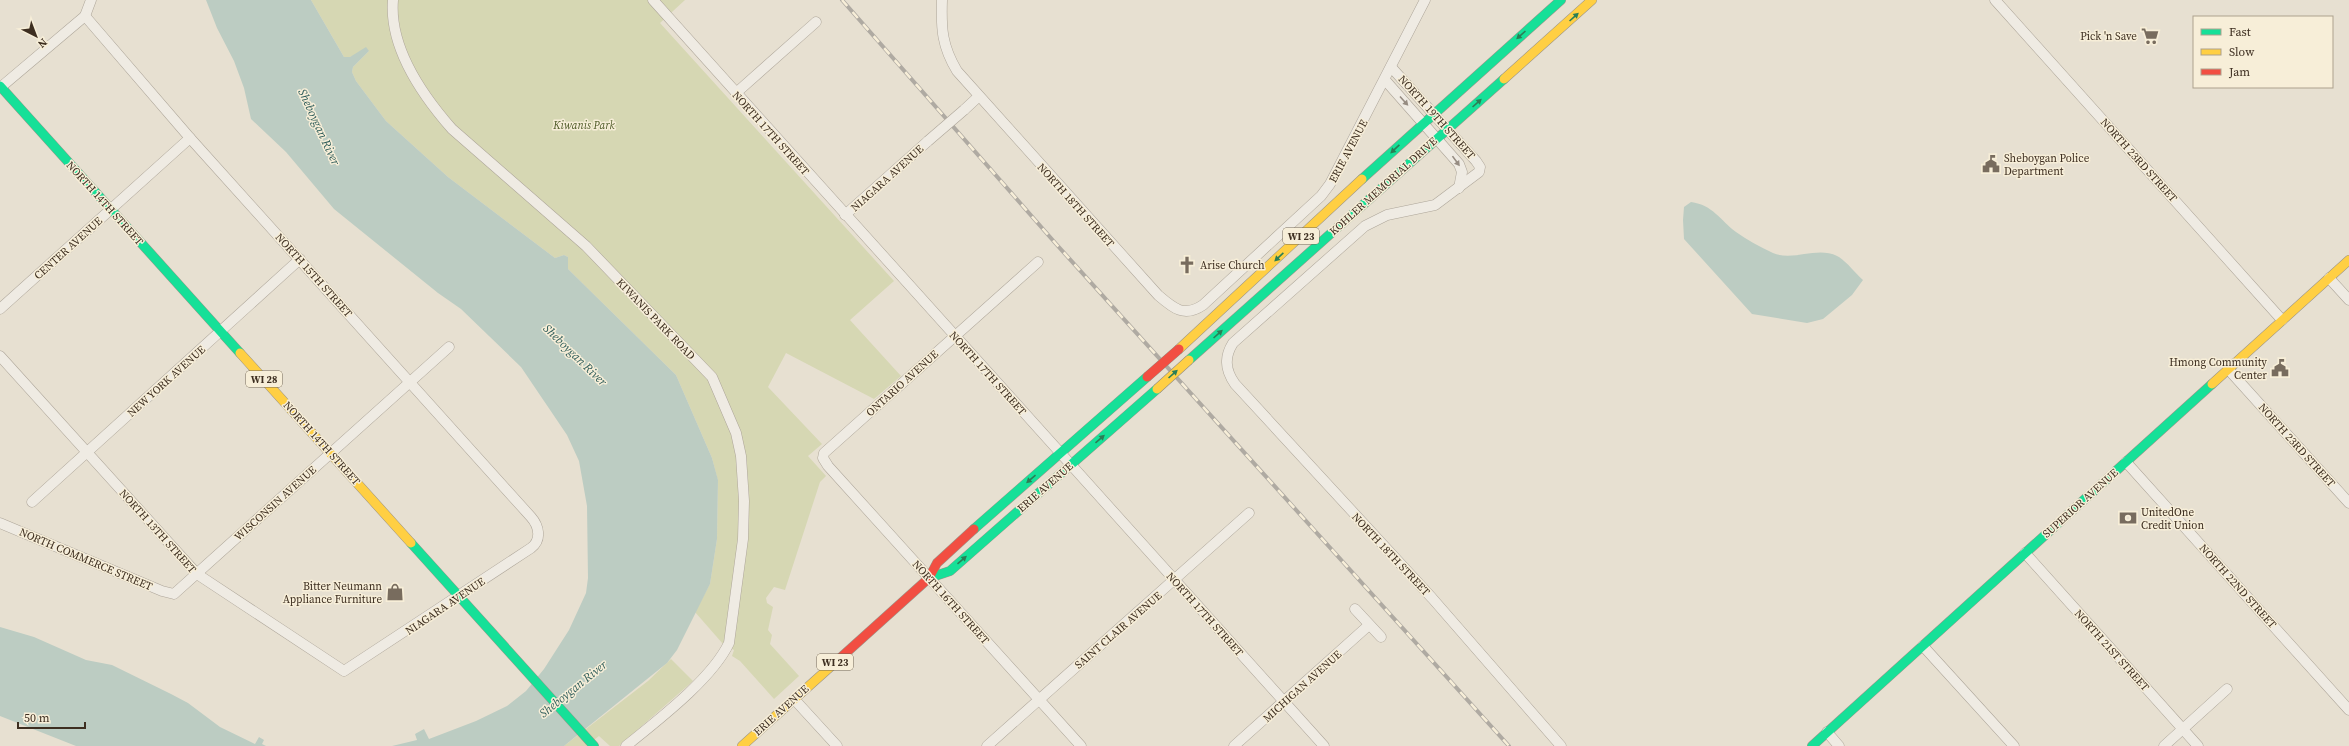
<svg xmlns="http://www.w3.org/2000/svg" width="2349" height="746" viewBox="0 0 2349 746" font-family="'Source Serif 4',serif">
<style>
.green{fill:#d6d7b3}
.water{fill:#bcccc2}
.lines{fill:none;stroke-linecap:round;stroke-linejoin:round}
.street-casing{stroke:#ada599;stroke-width:11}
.fast-casing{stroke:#9c958a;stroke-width:10}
.slow-casing{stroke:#9c958a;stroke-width:10}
.jam-casing{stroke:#9c958a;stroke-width:10}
.street{stroke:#efebe3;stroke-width:10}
.fast{stroke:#16e098;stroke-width:9}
.slow{stroke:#ffcf43;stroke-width:9}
.jam{stroke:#f24e42;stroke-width:9}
.rail-casing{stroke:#afaaa2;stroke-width:4}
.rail{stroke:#f7eed8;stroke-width:2.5;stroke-dasharray:8;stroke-linecap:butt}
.street-bridge-casing{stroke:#ada599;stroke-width:11;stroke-linecap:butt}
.slow-bridge-casing{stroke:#928b80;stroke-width:10;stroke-linecap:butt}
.jam-bridge-casing{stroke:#928b80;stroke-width:10;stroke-linecap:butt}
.street-bridge{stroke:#efebe3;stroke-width:10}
.slow-bridge{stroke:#ffcf43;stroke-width:9}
.jam-bridge{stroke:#f24e42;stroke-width:9}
.oneway{fill:#2b7e56}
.oneway2{fill:#968c82}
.labels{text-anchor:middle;stroke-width:3;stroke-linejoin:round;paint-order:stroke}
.shield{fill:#f7eed8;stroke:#756857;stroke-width:1}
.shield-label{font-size:10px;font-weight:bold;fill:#3d2e20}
.poi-label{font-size:11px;fill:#3d2e20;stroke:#f7eed8;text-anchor:end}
.street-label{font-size:11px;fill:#3d2e20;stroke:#f7eed8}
.park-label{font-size:11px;font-style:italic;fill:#4d5a26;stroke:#f7eed8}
.water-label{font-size:12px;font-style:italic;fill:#2f5d5a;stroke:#f7eed8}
</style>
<rect width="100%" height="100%" fill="#e7e0d1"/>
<!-- green -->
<g class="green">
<polygon points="311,0 685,0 660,23 894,281 850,320 901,376 874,399 786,353 768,387 822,444 808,456 826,476 820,482 785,590 774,587 766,598 767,603 773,607 768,630 772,635 770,644 799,676 774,699 740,661 732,656 734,650 723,644 695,612 710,584 717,539 718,481 712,458 676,375 568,269 568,257 564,255 555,258 448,177 386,121 356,81 352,72 353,67 369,51 350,57 344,57"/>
<polygon points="671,659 693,681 619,746 610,746 599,736 586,746 564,746 648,681"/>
</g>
<!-- water -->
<g class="water">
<polygon points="206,0 311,0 344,57 350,57 366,47 369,51 353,67 352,72 356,81 386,121 448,177 555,258 564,255 568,257 568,269 676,375 712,458 718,480 717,539 710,584 677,650 667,663 564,746 392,746 417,740 415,734 424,729 429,739 476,721 507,706 526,691 544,669 569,630 586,593 588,578 587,506 579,461 567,435 521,367 461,309 438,293 334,209 286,152 251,119 244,88 234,61 217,28"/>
<path d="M1691,202C1713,205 1720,220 1736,232C1747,240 1760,247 1773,253C1794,262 1818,245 1839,257C1848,263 1855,273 1863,280L1852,295L1823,319L1807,323L1752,314L1684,239L1683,220L1684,207Z"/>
<polygon points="0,627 34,637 86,660 112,665 171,694 188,703 220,727 255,744 259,737 264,740 262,744 266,746 76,746 0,716"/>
</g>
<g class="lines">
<!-- street casing -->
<g class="street-casing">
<g id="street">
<path d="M393,0C389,47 423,96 452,129L586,246L712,377L736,433L741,456L744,501L743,539L729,643C712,679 658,720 626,746"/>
<polyline points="653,0 1324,746"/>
<path d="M942,0C941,29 942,46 957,71L1158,295C1173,308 1184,318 1203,305L1321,196L1330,184L1425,0"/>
<polyline points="1995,0 2282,320"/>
<path d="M1391,67L1476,161L1480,167L1479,172L1435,205L1387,215L1365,226L1233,343C1224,357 1225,370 1235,384L1432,598L1561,746"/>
<polyline points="1385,80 1459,164 1462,172 1459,188"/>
<polyline points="1,87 85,16 91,0"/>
<polyline points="736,93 816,22"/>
<polyline points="964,110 978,97"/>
<polyline points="845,215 928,141"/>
<polyline points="1038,262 824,453 823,458 828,466 1081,746"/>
<polyline points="2329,278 2349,300"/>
<polyline points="0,309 190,138"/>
<path d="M0,356L197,574L344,671L531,548C542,540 539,526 531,517L190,138L85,16"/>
<polyline points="2228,369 2349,503"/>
<polyline points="2126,462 2349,710"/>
<polyline points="32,502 300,259"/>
<polyline points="0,523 162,591 174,594 449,347"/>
<polyline points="2025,553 2198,746"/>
<polyline points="1355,609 1381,637"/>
<polyline points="1923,646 2014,746"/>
<polyline points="794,699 837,746"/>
<polyline points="1827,732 1839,746"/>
<polyline points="987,746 1249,513"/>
<polyline points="1234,746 1369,625"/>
<polyline points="2164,746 2227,689"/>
</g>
</g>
<!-- fast casing -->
<g class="fast-casing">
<g id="fast">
<polyline points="0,86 240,353"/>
<polyline points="1362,179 1561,0"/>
<polyline points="1189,360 1504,79"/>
<polyline points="974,529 1147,377"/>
<polyline points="411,543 594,746"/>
<polyline points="929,578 950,571 1157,389"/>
<polyline points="1812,746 2212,384"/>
</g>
</g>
<!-- slow casing -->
<g class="slow-casing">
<g id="slow">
<polyline points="1504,79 1592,0"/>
<polyline points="1179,349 1362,179"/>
<polyline points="240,353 411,543"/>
<polyline points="2212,384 2349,260"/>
<polyline points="742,746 838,660"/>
</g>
</g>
<!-- jam casing -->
<g class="jam-casing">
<polyline id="jam" points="838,660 929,578 937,563 974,529"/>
</g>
<!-- street -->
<use href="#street" class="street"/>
<!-- fast -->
<use href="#fast" class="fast"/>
<!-- slow -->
<use href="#slow" class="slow"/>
<!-- jam -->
<use href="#jam" class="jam"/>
<!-- rail casing -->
<g class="rail-casing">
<polyline id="rail" points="842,0 1057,245 1509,746"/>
</g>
<!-- rail -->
<use href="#rail" class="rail"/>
<!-- street-bridge casing -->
<g class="street-bridge-casing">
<polyline id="street-bridge" points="928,141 964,110"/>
</g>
<!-- slow-bridge casing -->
<g class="slow-bridge-casing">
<polyline id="slow-bridge" points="1157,389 1189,360"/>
</g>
<!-- jam-bridge casing -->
<g class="jam-bridge-casing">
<polyline id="jam-bridge" points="1147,377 1179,349"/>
</g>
<!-- street-bridge -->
<use href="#street-bridge" class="street-bridge"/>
<!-- slow-bridge -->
<use href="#slow-bridge" class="slow-bridge"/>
<!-- jam-bridge -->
<use href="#jam-bridge" class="jam-bridge"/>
</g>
<!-- one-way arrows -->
<defs><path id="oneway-solid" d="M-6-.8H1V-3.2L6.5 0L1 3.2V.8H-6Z"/></defs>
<g class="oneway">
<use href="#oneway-solid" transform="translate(1574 17) rotate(-42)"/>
<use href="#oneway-solid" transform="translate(1521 35) rotate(138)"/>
<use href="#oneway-solid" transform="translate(1477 103) rotate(-42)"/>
<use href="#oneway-solid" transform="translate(1395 149) rotate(137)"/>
<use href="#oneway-solid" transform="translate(1279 257) rotate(137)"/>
<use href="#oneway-solid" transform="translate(1218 334) rotate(-42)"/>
<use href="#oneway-solid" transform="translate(1173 374) rotate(-42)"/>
<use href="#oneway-solid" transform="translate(1100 439) rotate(-41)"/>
<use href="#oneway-solid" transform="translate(1031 479) rotate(139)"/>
<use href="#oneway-solid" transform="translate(962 560) rotate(-41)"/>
</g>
<g class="oneway2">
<use href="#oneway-solid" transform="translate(1404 101) rotate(48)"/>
<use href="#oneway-solid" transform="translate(1456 161) rotate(54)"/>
</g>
<!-- icons -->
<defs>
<g id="supermarket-bare" transform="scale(1.38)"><path d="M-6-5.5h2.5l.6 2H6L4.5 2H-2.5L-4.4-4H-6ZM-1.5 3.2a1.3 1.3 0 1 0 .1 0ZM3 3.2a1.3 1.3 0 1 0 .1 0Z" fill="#786c5e" stroke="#f7eed8" stroke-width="2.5" paint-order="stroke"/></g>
<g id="civic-bare" transform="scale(1.38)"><path d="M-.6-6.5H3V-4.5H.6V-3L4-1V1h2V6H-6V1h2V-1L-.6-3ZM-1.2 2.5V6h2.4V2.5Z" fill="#786c5e" stroke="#f7eed8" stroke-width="2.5" paint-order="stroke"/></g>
<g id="church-bare" transform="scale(1.38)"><path d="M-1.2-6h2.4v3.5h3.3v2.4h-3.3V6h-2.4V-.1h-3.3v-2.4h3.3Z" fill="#786c5e" stroke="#f7eed8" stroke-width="2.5" paint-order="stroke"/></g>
<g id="bank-bare" transform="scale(1.38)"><path d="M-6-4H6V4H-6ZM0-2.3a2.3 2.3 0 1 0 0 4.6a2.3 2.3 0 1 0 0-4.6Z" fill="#786c5e" stroke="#f7eed8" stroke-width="2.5" paint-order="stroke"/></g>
<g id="shop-bare" transform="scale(1.38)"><path d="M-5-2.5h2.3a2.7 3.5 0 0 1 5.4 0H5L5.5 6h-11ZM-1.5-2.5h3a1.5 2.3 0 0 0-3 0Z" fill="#786c5e" stroke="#f7eed8" stroke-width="2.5" paint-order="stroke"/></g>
</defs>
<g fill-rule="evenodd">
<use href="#supermarket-bare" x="2150" y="36"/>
<use href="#civic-bare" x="1991" y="164"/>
<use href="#church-bare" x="1187" y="265"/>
<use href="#civic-bare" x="2280" y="368"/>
<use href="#bank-bare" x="2128" y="518"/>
<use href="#shop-bare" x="395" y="592"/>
</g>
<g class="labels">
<!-- shield labels -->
<g class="shield">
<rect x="1283" y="228" width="36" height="16" rx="3"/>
<rect x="246" y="371" width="36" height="16" rx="3"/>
<rect x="817" y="654" width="36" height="16" rx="3"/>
</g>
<g class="shield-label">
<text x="1301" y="240">WI 23</text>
<text x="264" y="383">WI 28</text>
<text x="835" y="666">WI 23</text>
</g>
<!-- poi labels -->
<g class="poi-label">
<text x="2137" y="40">Pick 'n Save</text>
<text x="2004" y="162" text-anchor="start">Sheboygan Police<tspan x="2004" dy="13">Department</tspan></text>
<text x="1200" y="269" text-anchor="start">Arise Church</text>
<text x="2267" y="366">Hmong Community<tspan x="2267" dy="13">Center</tspan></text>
<text x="2141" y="516" text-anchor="start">UnitedOne<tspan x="2141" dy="13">Credit Union</tspan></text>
<text x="382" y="590">Bitter Neumann<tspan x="382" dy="13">Appliance Furniture</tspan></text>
</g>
<!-- street labels -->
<g class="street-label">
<text transform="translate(1437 117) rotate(48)" y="4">NORTH 19TH STREET</text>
<text transform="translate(771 133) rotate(48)" y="4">NORTH 17TH STREET</text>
<text transform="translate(1348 151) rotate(-62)" y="4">ERIE AVENUE</text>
<text transform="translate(2139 160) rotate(48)" y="4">NORTH 23RD STREET</text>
<text transform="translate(887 178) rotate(-42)" y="4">NIAGARA AVENUE</text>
<text transform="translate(1383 186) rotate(-42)" y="4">KOHLER MEMORIAL DRIVE</text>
<text transform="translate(105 203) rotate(48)" y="4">NORTH 14TH STREET</text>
<text transform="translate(1076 205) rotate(48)" y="4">NORTH 18TH STREET</text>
<text transform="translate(68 248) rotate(-42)" y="4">CENTER AVENUE</text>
<text transform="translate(314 275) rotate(48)" y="4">NORTH 15TH STREET</text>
<text transform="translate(656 319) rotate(46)" y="4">KIWANIS PARK ROAD</text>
<text transform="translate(988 373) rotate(48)" y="4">NORTH 17TH STREET</text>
<text transform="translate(166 381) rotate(-42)" y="4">NEW YORK AVENUE</text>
<text transform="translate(902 383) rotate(-42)" y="4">ONTARIO AVENUE</text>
<text transform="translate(322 443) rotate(48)" y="4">NORTH 14TH STREET</text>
<text transform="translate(2297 445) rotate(48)" y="4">NORTH 23RD STREET</text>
<text transform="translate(1045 487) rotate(-41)" y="4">ERIE AVENUE</text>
<text transform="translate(275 503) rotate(-42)" y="4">WISCONSIN AVENUE</text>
<text transform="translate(2080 503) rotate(-42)" y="4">SUPERIOR AVENUE</text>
<text transform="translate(158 531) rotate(48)" y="4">NORTH 13TH STREET</text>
<text transform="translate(1391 554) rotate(47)" y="4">NORTH 18TH STREET</text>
<text transform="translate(86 559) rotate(23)" y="4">NORTH COMMERCE STREET</text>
<text transform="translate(2238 586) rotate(48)" y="4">NORTH 22ND STREET</text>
<text transform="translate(951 602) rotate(48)" y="4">NORTH 16TH STREET</text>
<text transform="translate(445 606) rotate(-34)" y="4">NIAGARA AVENUE</text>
<text transform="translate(1205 614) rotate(48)" y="4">NORTH 17TH STREET</text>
<text transform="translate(1118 630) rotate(-41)" y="4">SAINT CLAIR AVENUE</text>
<text transform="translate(2112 650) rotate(48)" y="4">NORTH 21ST STREET</text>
<text transform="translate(1302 686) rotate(-42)" y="4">MICHIGAN AVENUE</text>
<text transform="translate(781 710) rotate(-42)" y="4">ERIE AVENUE</text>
</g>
<!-- park labels -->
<g class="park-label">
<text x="584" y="129">Kiwanis Park</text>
</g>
<!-- water labels -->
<g class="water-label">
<text transform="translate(319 127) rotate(65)" y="4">Sheboygan River</text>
<text transform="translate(575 355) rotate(44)" y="4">Sheboygan River</text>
<text transform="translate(573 689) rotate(-39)" y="4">Sheboygan River</text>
</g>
</g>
<!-- legend -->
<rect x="2193" y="16" width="140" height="72" fill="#f7eed8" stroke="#ada18e"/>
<rect x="2201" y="29" width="20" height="6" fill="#16e098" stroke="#ada18e"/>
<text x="2229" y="36" font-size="12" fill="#3d2e20">Fast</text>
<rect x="2201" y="49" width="20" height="6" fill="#ffcf43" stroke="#ada18e"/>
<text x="2229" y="56" font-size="12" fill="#3d2e20">Slow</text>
<rect x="2201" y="69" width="20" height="6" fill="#f24e42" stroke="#ada18e"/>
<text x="2229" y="76" font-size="12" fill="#3d2e20">Jam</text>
<!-- north arrow -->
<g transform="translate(36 36) rotate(138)" stroke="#f7eed8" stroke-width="3" paint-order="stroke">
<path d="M0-3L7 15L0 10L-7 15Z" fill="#3d2e20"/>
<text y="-6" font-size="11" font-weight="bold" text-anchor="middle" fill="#3d2e20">N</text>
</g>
<!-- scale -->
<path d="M18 722v6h67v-6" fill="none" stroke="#3d2e20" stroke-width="2"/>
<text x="24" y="722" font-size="12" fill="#3d2e20" stroke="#f7eed8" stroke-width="3" paint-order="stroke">50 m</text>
</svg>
